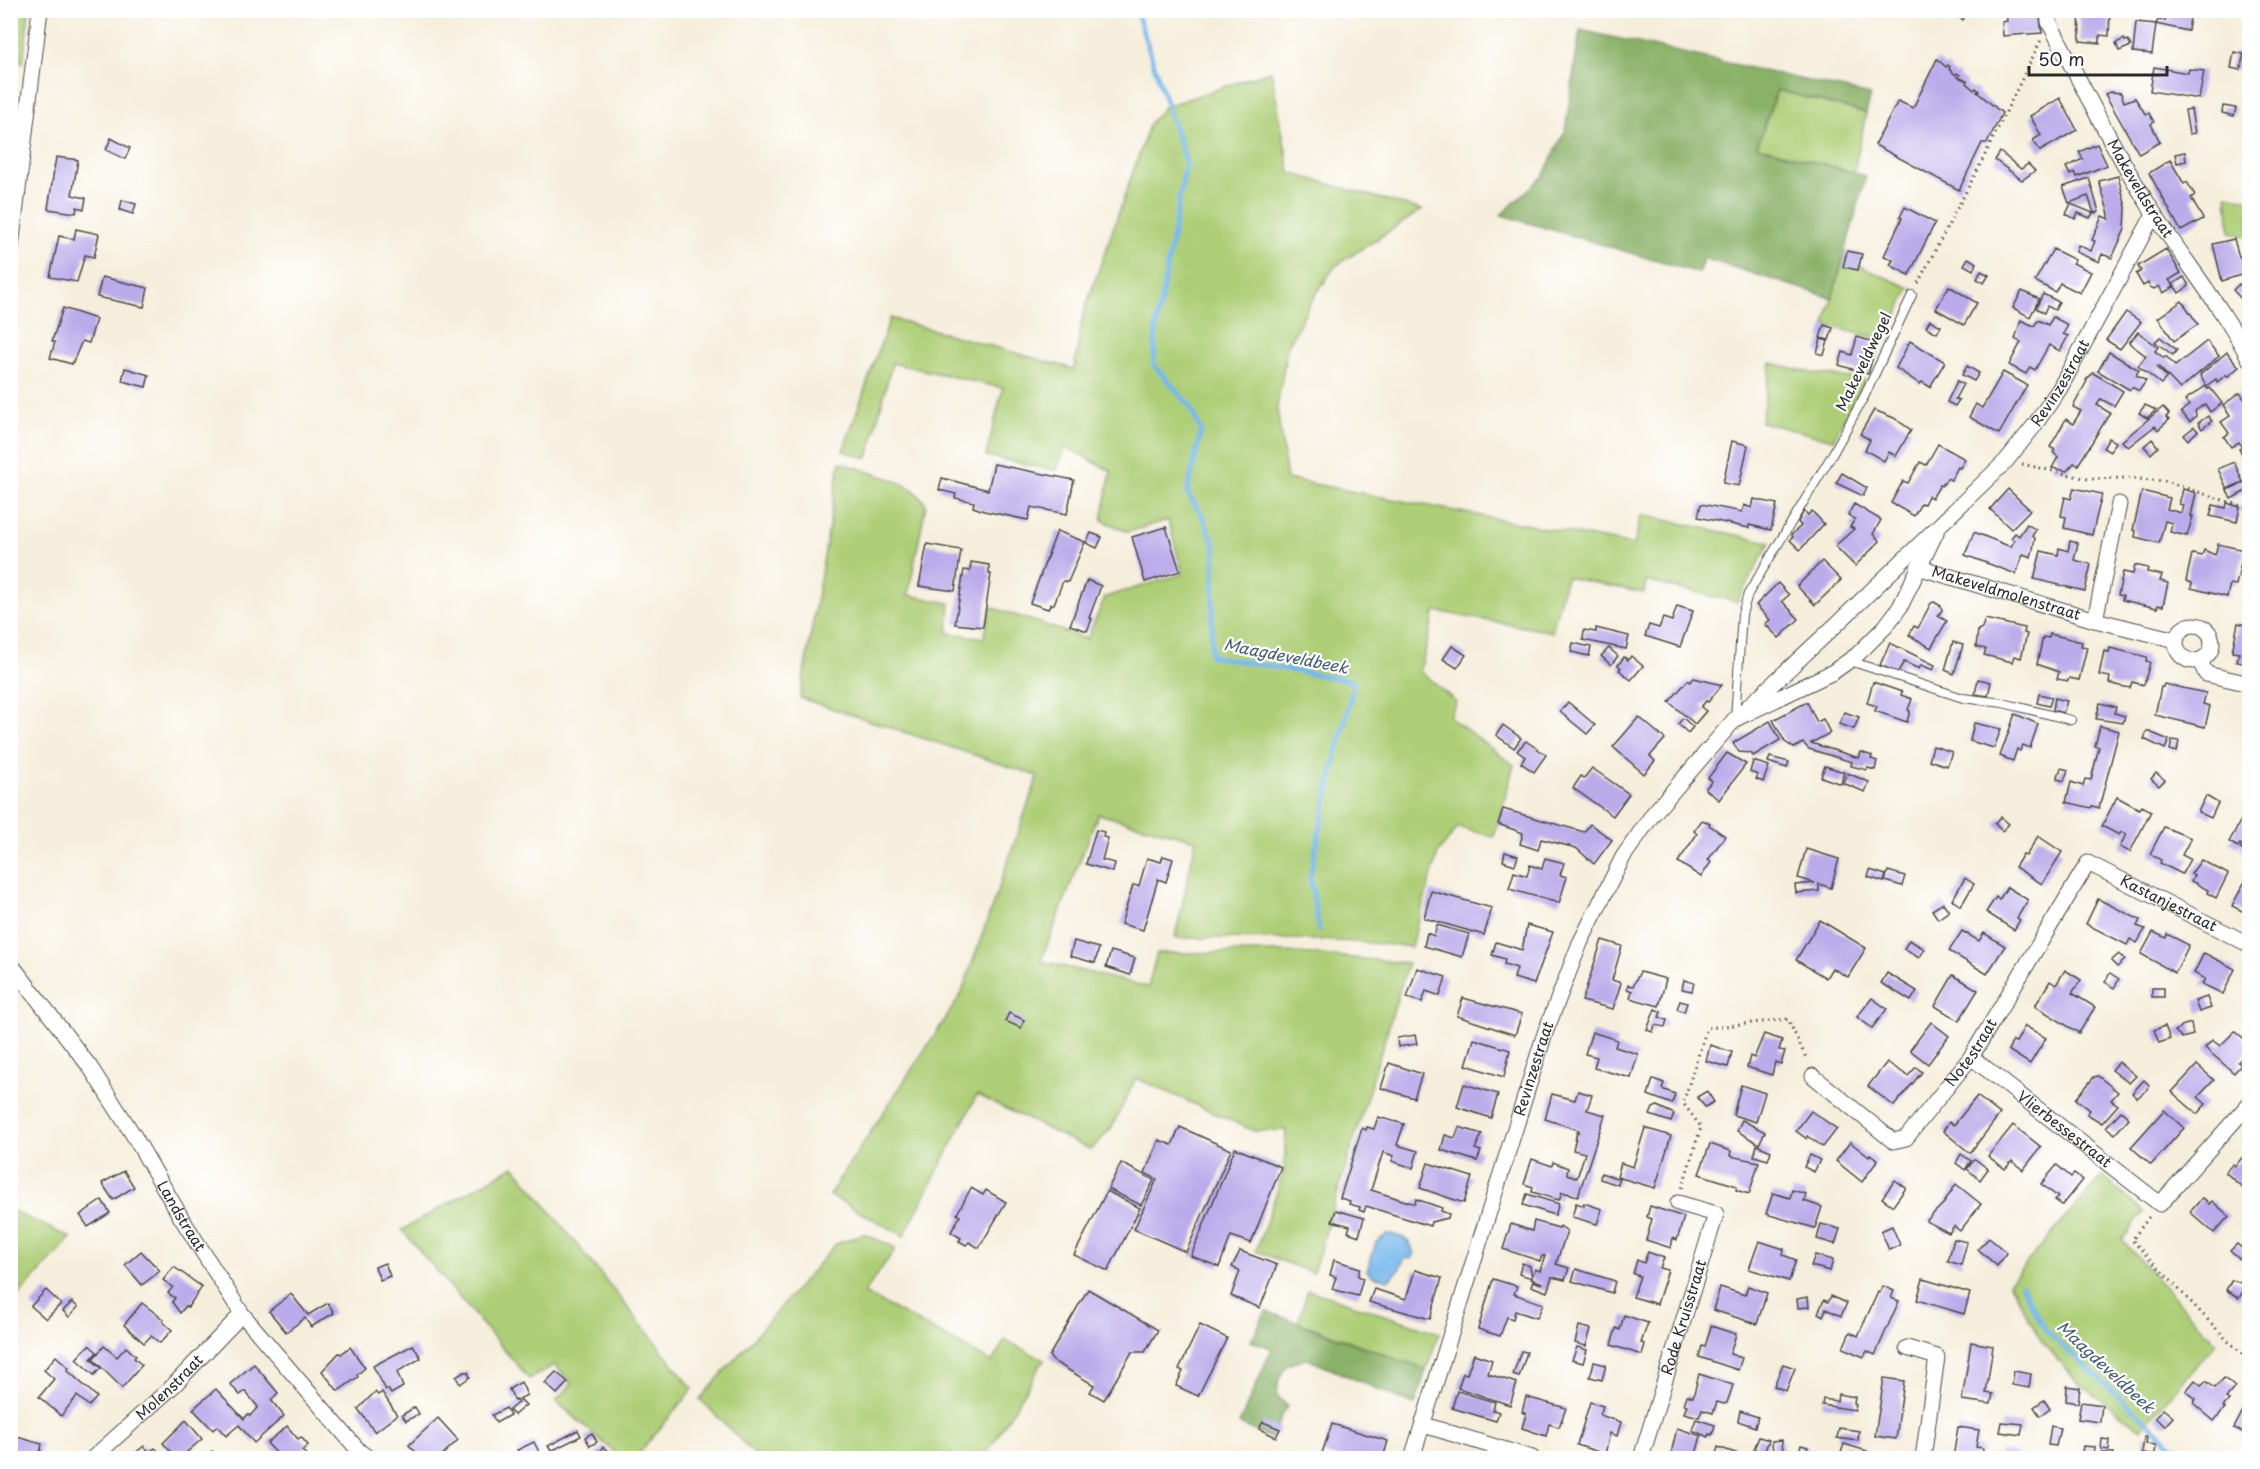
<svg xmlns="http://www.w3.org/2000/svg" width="2260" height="1469" viewBox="0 0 2260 1469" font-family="'Playpen Sans',sans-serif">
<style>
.green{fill:#adce76;stroke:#6c7c50;stroke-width:1.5}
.forest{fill:#8ab167;stroke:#5a6e49;stroke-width:1.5}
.water{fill:#76b7eb;stroke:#50718b;stroke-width:1.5}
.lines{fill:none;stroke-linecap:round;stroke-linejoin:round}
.stream{stroke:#76b7eb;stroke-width:5}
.building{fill:#baabea}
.service-casing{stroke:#494846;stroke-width:10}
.minor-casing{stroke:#494846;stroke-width:17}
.path{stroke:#494846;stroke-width:3;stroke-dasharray:1.5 4.5;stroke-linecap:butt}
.service{stroke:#fff;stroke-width:8}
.minor{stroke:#fff;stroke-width:15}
.labels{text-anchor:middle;stroke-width:4.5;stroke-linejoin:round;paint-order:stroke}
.street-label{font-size:15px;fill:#2b2b2b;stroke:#fff}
.water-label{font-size:16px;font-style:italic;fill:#455c6e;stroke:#fff}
</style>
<rect width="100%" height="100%" fill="#fff"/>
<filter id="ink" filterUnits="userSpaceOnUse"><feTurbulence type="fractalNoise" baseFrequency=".0167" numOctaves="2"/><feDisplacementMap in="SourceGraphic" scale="12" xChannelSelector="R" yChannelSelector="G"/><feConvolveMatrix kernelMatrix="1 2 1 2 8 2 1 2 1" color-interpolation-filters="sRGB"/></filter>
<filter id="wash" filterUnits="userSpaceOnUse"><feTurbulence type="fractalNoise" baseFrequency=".008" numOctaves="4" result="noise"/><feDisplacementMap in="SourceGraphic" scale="24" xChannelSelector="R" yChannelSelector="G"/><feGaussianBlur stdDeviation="1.35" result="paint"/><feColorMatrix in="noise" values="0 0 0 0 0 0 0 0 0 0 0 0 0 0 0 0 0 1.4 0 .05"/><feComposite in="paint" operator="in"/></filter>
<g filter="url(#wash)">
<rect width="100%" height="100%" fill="#f6eedc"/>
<!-- green -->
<g class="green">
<polygon points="11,10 29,11 23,63 11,60"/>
<path d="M1271,71L1290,173L1422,210L1335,266L1310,303L1287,348L1277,408L1287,479L1634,545L1641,515L1770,542L1737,602L1646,581L1644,593L1566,577L1552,632L1435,611L1420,671L1456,702L1449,717L1514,765L1494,837L1458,827L1438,853L1411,947C1332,938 1254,938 1175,938L1196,840L1098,814L1041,961L1148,987L1157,953L1287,952L1408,963L1313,1273L1256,1251L1284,1171L1286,1130L1254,1131L1136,1078L1112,1127L1091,1150L977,1095L904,1236L829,1195L961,995L1038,776L800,698L840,462L896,481L914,490L926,504L908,595L950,603L948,633L984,638L991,607L1087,639L1105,597L1183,574L1168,520L1128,532L1102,520L1111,471L1066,447L1056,471L986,456L1003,388L892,363L868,458L843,451L890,318L1074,369L1083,315L1150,123L1164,107Z"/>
<polygon points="1777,90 1866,113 1854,172 1757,147"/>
<polygon points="2227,195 2249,199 2249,237 2230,232"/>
<polygon points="1843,259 1910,288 1885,340 1825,325"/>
<polygon points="1771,363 1813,373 1865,380 1833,440 1761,422"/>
<polygon points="514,1166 693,1389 635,1458 621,1458 556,1401 572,1384 555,1365 529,1379 402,1230"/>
<polygon points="2102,1176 2144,1212 2122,1240 2216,1343 2141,1429 2077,1382 2042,1341 2009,1283"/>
<polygon points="11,1210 71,1238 11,1304"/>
<polygon points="864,1234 896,1248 864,1293 992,1362 1005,1340 1044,1360 984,1458 761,1458 755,1455 700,1399 836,1244"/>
<polygon points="1308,1290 1439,1333 1426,1370 1298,1322"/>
</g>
<!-- forest -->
<g class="forest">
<polygon points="1580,30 1871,95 1866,113 1777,90 1757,146 1866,176 1832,298 1703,258 1699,273 1501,215 1543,176 1565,131"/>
<polygon points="1266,1311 1426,1370 1415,1405 1305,1358 1286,1366 1279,1379 1277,1395 1287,1406 1271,1438 1239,1424 1272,1348 1251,1341"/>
</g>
<!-- water -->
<path class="water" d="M1387,1234C1401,1235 1411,1239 1414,1254L1412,1259L1405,1258L1398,1271L1388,1280L1373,1276L1367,1271L1376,1243Z"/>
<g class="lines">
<!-- stream -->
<g class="stream">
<polyline points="1136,10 1186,163 1156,327 1154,365 1190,406 1201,431 1187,493 1202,515 1215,546 1211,656 1353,681 1350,702 1334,764 1310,876 1319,930"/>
<polyline points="2021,1285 2046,1331 2187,1458"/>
</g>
</g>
<g id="blocks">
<!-- building -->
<g class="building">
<polygon points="1958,10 1968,10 1963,20 1956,16"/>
<polygon points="2006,10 2039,10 2042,33 2003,36 2002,22 2007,21"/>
<polygon points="2079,10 2110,10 2109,36 2100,35 2100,43 2080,41"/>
<polygon points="2167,10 2191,10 2188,31 2156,24 2158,20 2165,21"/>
<polygon points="2136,22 2156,24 2152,54 2133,52"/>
<polygon points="2124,39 2125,41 2128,40 2131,46 2119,51 2116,43"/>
<polygon points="2234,52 2244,54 2240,70 2231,68"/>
<polygon points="1937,59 1946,67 1948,65 1950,67 1949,69 1956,75 1957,73 1960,75 1958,77 1967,81 1966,83 1974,90 1976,88 1979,91 1977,92 2002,113 1987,143 1982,143 1959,190 1875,145 1898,101 1913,108"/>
<polygon points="2154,67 2188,73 2189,69 2204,71 2199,99 2150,91"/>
<polygon points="2111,92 2121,93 2124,102 2135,98 2146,115 2149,113 2154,122 2151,124 2160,142 2139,154 2105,94"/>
<polygon points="2060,98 2077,130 2040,151 2033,140 2041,135 2030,116"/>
<polygon points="2223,106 2236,108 2234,116 2222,113"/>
<polygon points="2191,109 2195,133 2189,134 2185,110"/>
<polygon points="111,138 130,148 125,159 106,150"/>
<polygon points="2097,144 2107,165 2077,177 2075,172 2070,175 2066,167 2083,159 2079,152"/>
<polygon points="2000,152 2021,169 2028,164 2035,171 2022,180 1995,160"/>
<polygon points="2185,152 2186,161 2177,163 2175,154"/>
<polygon points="56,157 78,160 72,195 86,198 84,209 77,207 76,213 48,209"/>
<polygon points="2170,160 2184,184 2187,182 2195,195 2191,198 2203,219 2181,231 2149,173"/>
<polygon points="2118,176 2126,207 2125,229 2112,258 2102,254 2099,262 2076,252 2078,245 2091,251 2095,241 2092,240 2102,216 2109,219 2109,214 2099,181"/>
<polygon points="2089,178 2099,212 2094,213 2088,196 2069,203 2063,187"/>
<polygon points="122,200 136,204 133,214 120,210"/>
<polygon points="2071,204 2093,213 2090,218 2078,213 2075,219 2066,214"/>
<polygon points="1905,207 1935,223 1909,275 1890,265 1893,260 1884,256 1902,218 1900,217"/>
<polygon points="76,229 99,234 94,257 85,255 77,282 50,277 59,236 74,239"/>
<polygon points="2234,239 2239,257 2247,254 2250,272 2222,281 2213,244"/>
<polygon points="2053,249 2075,260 2073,263 2091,272 2080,293 2060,283 2055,292 2035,281"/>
<polygon points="2166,249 2181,273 2169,280 2174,287 2163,293 2159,286 2154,289 2150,287 2148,283 2143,286 2136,274 2141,271 2138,266"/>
<polygon points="1847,251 1862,254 1858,270 1843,267"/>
<polygon points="1968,258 1977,263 1973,270 1964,265"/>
<polygon points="1981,271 1989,275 1984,283 1977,279"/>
<polygon points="102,277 148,288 144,307 97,297"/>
<polygon points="2184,277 2189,286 2179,293 2173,284"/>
<polygon points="2250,282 2250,312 2242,306 2245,303 2233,290 2239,284 2244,288"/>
<polygon points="1949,286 1977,303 1964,325 1936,309"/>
<polygon points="2022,291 2039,299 2030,317 2013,308"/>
<polygon points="2043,294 2059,302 2055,310 2047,306 2044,313 2036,308"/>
<polygon points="2182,301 2198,324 2174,341 2158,318"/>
<polygon points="63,308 96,319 89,343 82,341 72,364 50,358 55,342 52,341"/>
<polygon points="2126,312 2141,322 2120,349 2106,340"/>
<polygon points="2053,317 2068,325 2063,334 2068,336 2060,351 2049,345 2035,370 2030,367 2026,374 2009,365 2021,342 2015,339 2021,320 2034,326 2038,320 2048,325"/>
<polygon points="1930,320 1941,326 1937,333 1926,327"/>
<polygon points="1824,325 1833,328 1829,340 1820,338"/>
<polygon points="2138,332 2158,347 2155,351 2164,358 2166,356 2175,366 2207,341 2219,356 2180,389 2158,366 2157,368 2167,377 2161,384 2138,366 2146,356 2129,343"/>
<polygon points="1857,337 1877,343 1868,374 1839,365 1843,352 1852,355"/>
<polygon points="2160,337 2177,350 2173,355 2155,342"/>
<polygon points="1821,339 1828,341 1824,355 1817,353"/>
<polygon points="1910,341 1945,362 1930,387 1922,382 1920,384 1896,368"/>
<polygon points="2109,352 2139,370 2136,375 2146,381 2139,391 2132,387 2130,390 2098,371"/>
<polygon points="2227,352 2239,367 2228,376 2226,375 2217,382 2216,379 2206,386 2200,375"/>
<polygon points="1967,366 1979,373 1974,381 1962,375"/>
<polygon points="125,368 149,375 146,387 122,381"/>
<polygon points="2003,372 2027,385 1999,434 1969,417 1976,404 1982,408"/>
<polygon points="2093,373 2123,391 2114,406 2101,399 2097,405 2110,413 2078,465 2074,463 2067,471 2052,468 2058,457 2053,452 2055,450 2050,447 2066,419 2073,424 2081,411 2073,407 2087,381 2086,380"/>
<polygon points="1957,381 1963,384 1955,399 1959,400 1955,406 1947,402"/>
<polygon points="2206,386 2208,389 2210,388 2222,403 2210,412 2205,404 2195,411 2196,416 2190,422 2181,412 2189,405 2185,400"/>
<polygon points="2240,393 2250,406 2250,429 2245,432 2250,437 2250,469 2239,449 2243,447 2239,442 2231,447 2224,437 2229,433 2221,422 2230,416 2223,405"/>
<polygon points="2145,405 2156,410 2147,418 2139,413"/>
<polygon points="2163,407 2169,414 2166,417 2169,420 2158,430 2155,426 2128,447 2122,441"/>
<polygon points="1874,410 1894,418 1911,430 1896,456 1889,452 1884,461 1865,450 1870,440 1860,434"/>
<polygon points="2208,416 2212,421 2202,429 2198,423"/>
<polygon points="2194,427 2198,431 2188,440 2184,435"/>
<polygon points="2109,438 2116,442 2110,452 2103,448"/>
<polygon points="2152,439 2158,447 2151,454 2144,446"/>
<polygon points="1732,441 1748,445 1739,486 1723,483"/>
<polygon points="1938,444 1965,459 1960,468 1958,467 1951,480 1947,478 1942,486 1940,485 1932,498 1928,496 1924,504 1921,503 1914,516 1891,503 1903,481 1908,483 1920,462 1926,465"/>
<polygon points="2234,462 2243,482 2227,489 2218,469"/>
<polygon points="994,464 1074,480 1067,514 1031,507 1028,520 984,511 973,507 974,502 955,498 956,494 939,490 942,478 988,490"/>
<polygon points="1842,473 1867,488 1863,496 1836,483"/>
<polygon points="2250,480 2250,489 2231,499 2227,490"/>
<polygon points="2074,488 2102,494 2092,535 2064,528 2066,517 2061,516 2063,506 2065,497 2071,499"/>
<polygon points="2008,489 2030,510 2011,529 1990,509"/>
<polygon points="2183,489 2196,493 2191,516 2193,516 2187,536 2170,532 2172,523 2165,521 2159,543 2135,537 2136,531 2133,530 2142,491 2170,498 2167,509 2181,513 2183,505 2179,504"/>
<polygon points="1754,499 1777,504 1771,530 1749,525 1749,528 1698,517 1701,504 1742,512 1744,505 1752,508"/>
<polygon points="2227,503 2240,507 2237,522 2210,516 2213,505 2226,508"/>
<polygon points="1854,504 1881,520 1873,534 1880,541 1855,566 1835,546 1854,529 1850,527 1855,519 1848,515"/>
<polygon points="1804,511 1808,515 1812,511 1824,524 1800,550 1790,540 1793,537 1791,535 1801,526 1798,522"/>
<polygon points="2027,524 2036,530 2032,536 2035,538 2033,549 2031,557 2023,554 2016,574 1965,555 1974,532 2011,547 2014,540 2011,538 2015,533 2019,536"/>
<polygon points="1166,527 1180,571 1145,582 1132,537"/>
<polygon points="1057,531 1085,542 1068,582 1063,581 1054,604 1051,604 1048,609 1030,603"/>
<polygon points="1091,533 1102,537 1097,548 1086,543"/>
<polygon points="2070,541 2078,543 2074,560 2091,564 2085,591 2034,579 2041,551 2058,555 2059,548 2068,551"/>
<polygon points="927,544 961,550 955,591 919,586"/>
<polygon points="2218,544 2244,550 2236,585 2230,584 2227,597 2191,588 2192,583 2186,581 2192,554 2202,556 2204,550 2215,555"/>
<polygon points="1822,561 1841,580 1815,605 1797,586"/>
<polygon points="971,562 989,565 989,574 991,574 983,627 955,624 964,570 970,571"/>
<polygon points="2135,565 2148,568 2147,572 2162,575 2160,581 2168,583 2163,606 2158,605 2157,608 2122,600 2123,596 2118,595 2123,572 2133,574"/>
<polygon points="1087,580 1101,586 1089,618 1092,619 1087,631 1070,625"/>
<polygon points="1778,583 1789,595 1782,601 1799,619 1779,638 1765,624 1770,620 1756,605"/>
<polygon points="1934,602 1941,606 1942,610 1938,616 1947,621 1931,648 1909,635 1914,626 1918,628 1931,603"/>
<polygon points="1677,606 1693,611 1680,647 1645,636 1649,625 1659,628 1663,618 1672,621"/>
<polygon points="2249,614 2250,614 2250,664 2237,662 2239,653 2232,652 2238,623 2246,625"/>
<polygon points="1985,619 2025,628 2024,633 2027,634 2021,658 2014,656 2012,662 1984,655 1986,649 1976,647 1978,630 1982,628"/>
<polygon points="1596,628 1629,636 1626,649 1583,640 1584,630 1596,632"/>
<polygon points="2050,634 2082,642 2081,646 2087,647 2079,680 2069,678 2068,681 2057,679 2059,672 2037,664 2043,637 2049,638"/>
<polygon points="1953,642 1963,645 1954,674 1945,670"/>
<polygon points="1573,643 1591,647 1589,656 1571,652"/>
<polygon points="1890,643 1935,665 1933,670 1921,665 1919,669 1904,662 1897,673 1880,665"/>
<polygon points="1452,646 1466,655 1457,668 1443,659"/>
<polygon points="1609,648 1618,656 1611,665 1601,656"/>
<polygon points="2110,648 2147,657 2146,661 2150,662 2144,685 2132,682 2130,688 2120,686 2109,683 2110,677 2099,675 2104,651 2109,652"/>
<polygon points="1631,656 1643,666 1631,680 1619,670 1621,668 1618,665 1624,657 1628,660"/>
<polygon points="1694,678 1722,685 1708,702 1706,701 1701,707 1706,711 1695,724 1669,702 1688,680 1690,682"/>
<polygon points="1978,679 1991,682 1988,696 1975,694"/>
<polygon points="1873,682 1902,692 1901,695 1912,699 1908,710 1910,711 1907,722 1875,711 1877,706 1867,703"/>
<polygon points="2164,684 2206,693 2203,704 2210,706 2205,727 2155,715 2161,687 2163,687"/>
<polygon points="2039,694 2052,697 2049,706 2037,703"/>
<polygon points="2055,698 2067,701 2063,713 2053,710"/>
<polygon points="1568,702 1595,725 1587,734 1560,712"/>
<polygon points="1807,702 1817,722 1823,719 1830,733 1811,743 1859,758 1861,752 1872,756 1871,759 1877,761 1875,770 1868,768 1867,770 1851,766 1852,762 1809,749 1803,743 1794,748 1785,742 1773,720"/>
<polygon points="2100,703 2116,707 2114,713 2125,716 2123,723 2096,719"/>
<polygon points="1844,712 1859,717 1854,729 1839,724"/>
<polygon points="2015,714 2038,724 2030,748 2023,745 2020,751 2017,749 2013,761 2000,756"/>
<polygon points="1639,717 1665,739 1650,756 1655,761 1644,774 1613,747"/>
<polygon points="1683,718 1693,727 1688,733 1678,724"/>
<polygon points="1770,721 1780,740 1753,756 1751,753 1739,752 1733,743"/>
<polygon points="1974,723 2001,729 1994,748 1970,741"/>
<polygon points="1503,725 1521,738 1514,748 1496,735"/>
<polygon points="2100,726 2119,731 2099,808 2092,806 2091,808 2066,802 2071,782 2083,786 2085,779 2091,780 2099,747 2095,746"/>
<polygon points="2147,731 2169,740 2165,749 2144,739"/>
<polygon points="2172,740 2179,741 2177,752 2170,750"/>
<polygon points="1526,741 1546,755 1534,772 1521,763 1525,757 1517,751"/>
<polygon points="1933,746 1952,752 1947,766 1929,760"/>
<polygon points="1727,753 1746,764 1719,800 1705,789 1712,781 1708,778"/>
<polygon points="1770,757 1789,762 1787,768 1768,762"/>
<polygon points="1753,761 1769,766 1763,782 1756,779 1758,775 1750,772"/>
<polygon points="1825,766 1844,772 1841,784 1821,777"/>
<polygon points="1592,768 1629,794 1613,816 1573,788 1581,776 1584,778"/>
<polygon points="2061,768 2068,770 2064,781 2057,779"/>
<polygon points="1847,773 1869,782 1865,792 1843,783"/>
<polygon points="2156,773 2165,780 2159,786 2151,779"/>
<polygon points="2206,796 2218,803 2211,818 2198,812"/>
<polygon points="2117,797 2139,809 2141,806 2151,811 2130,852 2120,847 2126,834 2121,832 2119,835 2102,826"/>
<polygon points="1503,809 1584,832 1590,824 1612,840 1594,864 1576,848 1541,839 1538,850 1520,844 1523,833 1498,824"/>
<polygon points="2001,817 2009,824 2002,831 1995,824"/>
<polygon points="1702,820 1710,823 1709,825 1725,836 1708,860 1711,862 1701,877 1678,862 1697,834 1694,831"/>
<polygon points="2241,820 2250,825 2250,854 2240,849 2242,845 2240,844 2238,847 2229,842"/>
<polygon points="2164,827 2191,838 2182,855 2190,859 2182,874 2160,863 2161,860 2150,854"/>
<polygon points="1096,830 1104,832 1103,837 1108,838 1102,860 1115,863 1113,872 1086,864"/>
<polygon points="2038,836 2062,852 2042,884 2015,867 2023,854 2026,856"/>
<polygon points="1806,849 1839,859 1831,888 1819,884 1819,891 1796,893 1795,885 1815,883 1798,878"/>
<polygon points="1505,852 1518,856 1515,865 1503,861"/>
<polygon points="1163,856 1173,859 1166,882 1158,879 1143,930 1121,924 1133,885 1139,886 1147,858 1161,862"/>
<polygon points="1545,858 1564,863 1560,875 1567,877 1559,903 1509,889 1514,872 1527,876 1530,865 1542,869"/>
<polygon points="2201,860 2228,874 2216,898 2207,893 2208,890 2191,881 2194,875 2191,874"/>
<polygon points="1870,870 1886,875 1884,882 1868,877"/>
<polygon points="1888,871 1905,876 1902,886 1885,881"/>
<polygon points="1965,878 1974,884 1961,906 1952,900"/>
<polygon points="2244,883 2250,886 2250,915 2232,906"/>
<polygon points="2007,887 2028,900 2017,918 2020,920 2014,930 1986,912 1996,897 1999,900"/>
<polygon points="1431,891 1492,908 1484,935 1424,918"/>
<polygon points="2098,899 2140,920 2137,926 2145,929 2137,943 2130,939 2127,945 2086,924"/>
<polygon points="1943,903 1949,911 1938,919 1932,910"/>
<polygon points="1820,920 1866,948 1848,977 1832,968 1826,978 1796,960"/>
<polygon points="1437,925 1469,934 1462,957 1424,946 1427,933 1434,936"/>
<polygon points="1527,925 1553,932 1534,984 1514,978 1517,968 1504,964 1505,959 1492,955 1496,942 1522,950"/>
<polygon points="1962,931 1979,941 1984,933 2005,946 1987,974 1949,951"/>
<polygon points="2153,932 2166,938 2167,934 2189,945 2175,973 2141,954"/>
<polygon points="1602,940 1622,946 1612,980 1621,983 1613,1009 1582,1001"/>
<polygon points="1909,940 1925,949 1919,958 1904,949"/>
<polygon points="1074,941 1099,948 1095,963 1070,956"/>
<polygon points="1111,951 1135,958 1130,975 1106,967"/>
<polygon points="2204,953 2235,969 2223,994 2202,984 2205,979 2194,973"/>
<polygon points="2119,954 2125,960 2117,967 2111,961"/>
<polygon points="1417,968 1446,977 1440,996 1426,991 1422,1002 1407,998"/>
<polygon points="2065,970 2081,980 2072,993 2095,1007 2079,1033 2035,1006 2050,981 2056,985"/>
<polygon points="1640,972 1666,979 1659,1006 1630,998 1632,991 1627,989 1628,985 1633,986"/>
<polygon points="1887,973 1917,991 1911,1001 1881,983"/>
<polygon points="2110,973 2119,979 2114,988 2105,982"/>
<polygon points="1953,975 1978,990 1959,1021 1935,1006"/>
<polygon points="1684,980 1694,983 1692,991 1682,989"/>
<rect x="2152" y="988" width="12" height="9"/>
<polygon points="2207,997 2211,1008 2199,1012 2195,1001"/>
<polygon points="1463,998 1522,1014 1515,1035 1457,1016"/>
<polygon points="1872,998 1887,1009 1872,1028 1857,1017"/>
<polygon points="1680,1001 1687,1003 1684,1012 1677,1009"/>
<polygon points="1655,1009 1661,1012 1659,1017 1667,1020 1665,1027 1655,1025 1653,1032 1647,1030"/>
<polygon points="1009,1013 1024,1020 1021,1028 1005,1021"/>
<polygon points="1931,1022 1949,1036 1928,1064 1910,1050"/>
<polygon points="2191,1023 2193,1035 2182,1038 2175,1031 2181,1027 2181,1026"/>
<polygon points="2025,1026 2046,1038 2030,1064 2008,1050 2013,1041 2016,1042"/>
<polygon points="2165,1026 2170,1039 2159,1043 2154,1030"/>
<polygon points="2235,1031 2250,1044 2250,1049 2238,1062 2241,1065 2234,1073 2205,1048 2212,1040 2220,1046"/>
<polygon points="1592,1032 1617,1040 1615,1047 1638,1054 1631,1078 1594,1068 1597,1057 1585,1054"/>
<polygon points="1764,1034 1782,1040 1779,1050 1785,1051 1781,1064 1775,1062 1772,1075 1747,1067 1750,1056 1754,1058"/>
<polygon points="1415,1035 1417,1044 1398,1047 1397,1038"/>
<polygon points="1474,1039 1510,1050 1504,1077 1466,1065"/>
<polygon points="1710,1045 1732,1052 1728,1067 1706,1061"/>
<polygon points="1887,1062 1908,1076 1916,1067 1922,1072 1894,1106 1868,1086"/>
<polygon points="2119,1062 2136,1076 2129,1083 2112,1070"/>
<polygon points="1389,1063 1422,1074 1414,1098 1381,1088"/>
<polygon points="2197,1065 2214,1080 2198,1097 2206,1104 2197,1114 2172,1092"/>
<polygon points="2098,1076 2118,1092 2111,1100 2118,1105 2102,1123 2087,1114 2090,1110 2076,1099 2094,1077"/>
<polygon points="1653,1079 1664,1083 1662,1089 1675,1094 1672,1104 1648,1095"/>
<polygon points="2144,1080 2149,1085 2148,1089 2137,1098 2132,1093"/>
<polygon points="1464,1084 1498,1094 1491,1118 1457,1107"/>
<polygon points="1741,1085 1765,1093 1756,1122 1733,1115"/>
<polygon points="1578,1091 1592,1095 1587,1110 1605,1115 1578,1196 1562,1192 1559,1200 1532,1192 1533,1187 1524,1184 1532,1159 1552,1166 1553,1162 1568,1168 1567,1174 1577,1178 1585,1153 1573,1150 1577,1132 1579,1132 1579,1130 1545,1119 1552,1094 1575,1100"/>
<polygon points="1707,1091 1714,1102 1705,1107 1697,1097"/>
<polygon points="1977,1096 2000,1114 1970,1153 1943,1131 1949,1122 1954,1125"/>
<polygon points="1657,1106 1674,1114 1671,1122 1650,1115 1653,1108"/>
<polygon points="2164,1110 2184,1128 2151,1165 2131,1147"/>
<polygon points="1811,1111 1837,1129 1823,1147 1808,1136 1807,1139 1796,1131"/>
<polygon points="2121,1111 2129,1118 2115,1134 2106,1127"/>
<polygon points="1378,1117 1404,1124 1397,1145 1418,1151 1413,1168 1392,1161 1394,1156 1383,1152 1371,1190 1415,1204 1416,1199 1442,1208 1441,1211 1449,1214 1448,1218 1431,1222 1430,1226 1366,1206 1364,1212 1359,1210 1360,1207 1349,1204 1350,1201 1340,1198 1362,1128 1366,1130 1367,1127 1374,1129"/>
<polygon points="1742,1120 1765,1132 1759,1144 1737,1131"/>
<polygon points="2013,1125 2041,1147 2023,1170 2012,1161 2005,1169 1988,1156"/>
<polygon points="1180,1127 1231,1150 1186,1252 1134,1229 1157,1179 1145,1173 1159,1140 1172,1145"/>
<polygon points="1459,1127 1482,1134 1475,1149 1481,1151 1477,1161 1441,1150 1445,1135 1455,1138"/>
<polygon points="1645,1128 1671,1136 1655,1188 1617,1177 1621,1163 1633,1167"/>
<polygon points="1850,1142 1869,1157 1870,1154 1878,1160 1862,1182 1836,1161"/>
<polygon points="1710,1144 1731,1151 1730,1156 1759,1162 1749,1194 1736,1190 1737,1186 1699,1174"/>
<polygon points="1757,1145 1771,1151 1768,1160 1754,1156"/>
<polygon points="1235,1148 1281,1167 1251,1243 1231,1236 1219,1267 1191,1256"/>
<polygon points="2247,1152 2250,1154 2250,1194 2225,1172 2233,1164 2235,1166"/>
<polygon points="1961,1154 1971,1161 1965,1170 1956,1163"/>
<polygon points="1810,1155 1820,1160 1814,1172 1804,1167"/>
<polygon points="1975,1159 1988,1169 1980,1180 1967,1169"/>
<polygon points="1121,1163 1154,1180 1141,1205 1108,1189"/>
<polygon points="1428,1163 1472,1177 1464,1203 1420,1188"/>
<polygon points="2057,1165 2071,1177 2074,1174 2082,1180 2062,1205 2055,1200 2058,1197 2041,1184"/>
<polygon points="124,1171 134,1187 113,1200 102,1183"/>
<polygon points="1601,1173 1619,1179 1618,1185 1600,1179"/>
<polygon points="1895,1180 1906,1188 1893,1206 1882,1198"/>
<polygon points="1956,1184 1981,1204 1960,1231 1954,1226 1949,1233 1926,1221 1944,1203"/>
<polygon points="971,1188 983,1195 986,1190 1006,1202 979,1248 969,1242 966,1245 959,1241 961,1238 951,1232 960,1216 957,1214"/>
<polygon points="1792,1190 1806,1194 1804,1201 1822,1207 1815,1228 1766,1214 1773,1193 1790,1198"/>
<polygon points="1107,1191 1140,1208 1108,1271 1074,1255"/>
<polygon points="1527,1194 1559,1204 1555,1215 1523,1205"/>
<polygon points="2202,1198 2209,1204 2212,1201 2229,1216 2214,1233 2190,1212"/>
<polygon points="102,1200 110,1213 88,1227 80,1215"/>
<polygon points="1576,1203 1584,1206 1584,1203 1602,1209 1597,1224 1572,1217"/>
<polygon points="1650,1206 1684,1217 1677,1240 1673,1238 1671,1248 1646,1240 1652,1219 1647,1217"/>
<polygon points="1336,1210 1364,1218 1359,1236 1348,1232 1350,1226 1332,1221"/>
<polygon points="1534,1221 1559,1228 1560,1226 1567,1231 1556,1264 1569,1268 1565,1280 1552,1277 1547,1292 1531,1286 1533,1281 1542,1284 1542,1283 1531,1279 1535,1269 1540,1271 1545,1256 1542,1256 1540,1261 1503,1249 1511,1224 1532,1231"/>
<polygon points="1821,1224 1840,1229 1835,1244 1817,1239"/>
<polygon points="1892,1226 1900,1245 1889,1250 1881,1231"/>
<polygon points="1989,1238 2007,1253 1997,1266 1978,1249"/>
<polygon points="1954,1239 1967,1242 1961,1265 1948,1261"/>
<polygon points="1759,1241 1784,1249 1783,1255 1796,1260 1789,1281 1749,1269"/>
<polygon points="2237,1244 2246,1252 2239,1259 2230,1251"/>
<polygon points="141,1251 160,1271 142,1285 125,1265"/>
<polygon points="1240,1251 1277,1265 1260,1308 1231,1296 1240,1271 1232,1267"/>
<polygon points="1648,1252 1664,1258 1660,1268 1668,1270 1657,1304 1633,1297 1640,1276 1633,1274 1637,1260 1644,1263"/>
<polygon points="1815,1255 1833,1260 1830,1271 1811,1266"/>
<polygon points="1334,1260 1360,1268 1358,1276 1363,1278 1358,1296 1332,1289 1336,1277 1330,1275"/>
<polygon points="385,1263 390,1276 380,1280 375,1267"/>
<polygon points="1522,1263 1530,1266 1532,1278 1519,1274"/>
<polygon points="174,1267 202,1287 188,1307 186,1306 180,1313 172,1302 175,1298 168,1293 173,1287 163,1280"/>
<polygon points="1576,1269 1615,1281 1612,1293 1572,1281"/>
<polygon points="1415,1270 1442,1278 1430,1319 1369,1302 1374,1289 1406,1299"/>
<polygon points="2244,1278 2249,1282 2239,1298 2226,1290 2232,1280 2241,1283"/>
<polygon points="1493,1279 1517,1286 1514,1294 1543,1304 1537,1318 1515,1311 1513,1319 1507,1317 1500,1336 1478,1329"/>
<polygon points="1923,1279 1970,1293 1964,1314 1917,1300"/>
<polygon points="1748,1286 1767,1293 1757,1324 1713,1310 1720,1287 1745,1295"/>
<polygon points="1883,1286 1894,1291 1891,1298 1899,1301 1876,1353 1875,1355 1867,1351 1864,1357 1843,1348 1850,1332 1858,1336 1878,1292 1880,1293"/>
<polygon points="1088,1289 1158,1330 1145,1352 1132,1352 1104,1400 1090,1392 1094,1385 1053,1361 1049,1356"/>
<polygon points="46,1290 61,1304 46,1319 31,1306"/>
<polygon points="291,1294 308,1315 328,1303 334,1313 311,1327 305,1318 286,1332 269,1311"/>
<polygon points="1831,1296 1847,1303 1841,1316 1826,1309 1823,1316 1818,1313 1824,1300 1828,1302"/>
<polygon points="1808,1297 1809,1307 1798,1308 1797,1299"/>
<polygon points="72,1302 78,1307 69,1317 63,1311"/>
<polygon points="142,1303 164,1320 163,1322 172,1330 160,1343 151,1336 144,1343 124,1325"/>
<polygon points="1624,1315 1648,1323 1641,1343 1645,1344 1642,1355 1611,1345 1616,1328 1620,1330"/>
<polygon points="1200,1325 1227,1338 1198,1396 1176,1386 1183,1371 1179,1369"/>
<polygon points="1579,1326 1591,1329 1586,1346 1575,1343"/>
<polygon points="1711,1326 1736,1334 1730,1354 1742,1358 1738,1370 1699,1357 1702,1346 1705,1347"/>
<polygon points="1971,1342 1993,1346 1986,1393 1993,1394 1991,1404 1962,1400"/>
<polygon points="89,1345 97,1352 91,1359 101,1368 94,1375 76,1359"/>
<polygon points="413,1345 421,1358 397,1372 403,1387 391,1394 388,1389 386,1390 373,1366"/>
<polygon points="104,1346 117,1357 126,1347 136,1356 134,1358 142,1365 122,1388 93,1359"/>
<polygon points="350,1347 365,1368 357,1375 358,1377 338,1391 322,1371 339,1353 341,1354"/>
<polygon points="1577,1347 1587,1350 1583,1363 1572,1360"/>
<polygon points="1521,1351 1527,1352 1519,1377 1513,1375"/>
<polygon points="1474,1354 1492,1360 1488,1374 1517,1383 1510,1405 1458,1388 1463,1373 1467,1374"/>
<polygon points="56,1356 69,1368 67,1370 97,1397 89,1406 77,1396 61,1416 39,1397 54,1379 44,1370"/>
<polygon points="1594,1362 1606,1365 1602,1380 1590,1377"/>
<polygon points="254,1364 278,1393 271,1400 284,1416 254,1443 239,1425 226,1436 217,1426 213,1430 193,1409 216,1389 244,1419 248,1414 250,1416 258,1407 245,1391 240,1395 230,1384"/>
<polygon points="1783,1364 1795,1368 1786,1391 1774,1386"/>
<polygon points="2014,1371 2031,1374 2029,1388 2012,1385"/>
<polygon points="464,1372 468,1372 470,1377 460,1384 456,1377"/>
<polygon points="556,1372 568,1382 557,1394 545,1383"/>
<polygon points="1699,1374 1733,1385 1727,1403 1724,1404 1717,1402 1713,1413 1702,1410 1699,1417 1684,1413 1687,1405 1684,1404 1687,1395 1693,1397"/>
<polygon points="1884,1378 1904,1381 1896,1439 1875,1436"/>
<polygon points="2224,1378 2235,1387 2226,1398 2229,1400 2223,1407 2225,1408 2214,1421 2193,1403 2196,1399 2186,1391 2195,1380 2201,1385 2206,1381 2215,1388"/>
<polygon points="521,1382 527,1395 515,1401 509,1389"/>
<polygon points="2067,1386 2080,1388 2078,1403 2066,1401"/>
<polygon points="1457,1391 1495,1402 1493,1410 1499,1412 1496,1421 1452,1408"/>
<polygon points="375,1392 378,1395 382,1392 397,1415 375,1432 358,1409"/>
<polygon points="1838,1394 1855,1397 1854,1404 1856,1405 1855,1410 1822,1405 1823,1399 1837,1401"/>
<polygon points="1526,1397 1566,1408 1559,1427 1549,1424 1546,1436 1522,1428 1526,1414 1522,1412"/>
<polygon points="521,1400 526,1405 514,1415 509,1410"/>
<polygon points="2044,1400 2050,1409 2040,1416 2034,1407"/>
<polygon points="1590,1402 1603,1406 1600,1415 1621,1422 1617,1436 1610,1433 1605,1454 1577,1445"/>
<polygon points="2081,1402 2102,1405 2100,1422 2078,1419"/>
<polygon points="2246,1405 2250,1406 2250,1436 2234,1428"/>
<polygon points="415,1407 419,1414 406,1421 402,1415"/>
<polygon points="506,1408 510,1415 496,1423 492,1415"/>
<polygon points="2163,1409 2173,1417 2165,1426 2155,1418"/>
<polygon points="1740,1411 1758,1417 1755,1427 1738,1421"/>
<polygon points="438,1418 458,1440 439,1458 421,1458 409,1445"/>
<polygon points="1696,1419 1715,1425 1712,1435 1709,1434 1708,1437 1692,1430"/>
<polygon points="186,1420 202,1439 180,1458 176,1458 163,1443"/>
<polygon points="1263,1422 1280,1429 1276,1437 1259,1429"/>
<polygon points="2002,1422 2023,1424 2021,1435 2000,1432"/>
<polygon points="1332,1424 1388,1441 1383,1458 1341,1458 1322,1453"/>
<polygon points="287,1426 298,1439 301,1437 308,1445 302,1451 308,1456 306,1458 281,1458 267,1443"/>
<polygon points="2051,1426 2060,1428 2056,1446 2048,1445"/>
<polygon points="1958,1427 1979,1430 1976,1447 1983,1448 1982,1455 1975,1454 1975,1458 1953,1458"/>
<polygon points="1677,1428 1701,1436 1695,1458 1670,1458"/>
<polygon points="1839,1428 1859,1431 1858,1441 1837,1438"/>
<polygon points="578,1430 581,1436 551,1451 548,1446"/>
<polygon points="592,1433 597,1442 590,1446 585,1437"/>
<polygon points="10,1435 42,1444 39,1458 10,1458"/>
<polygon points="1759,1437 1769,1440 1764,1453 1754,1449"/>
<polygon points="2144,1437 2147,1437 2146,1444 2156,1445 2155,1454 2142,1454"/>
<polygon points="2102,1439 2110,1440 2109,1450 2101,1449"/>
<polygon points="1782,1440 1783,1451 1773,1452 1772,1441"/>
<polygon points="534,1442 540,1454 530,1458 522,1458 517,1450"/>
<polygon points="1844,1444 1867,1451 1864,1458 1852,1454 1851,1456 1841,1453"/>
<polygon points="1801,1445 1808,1447 1804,1458 1797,1458"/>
<polygon points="144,1446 149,1452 155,1448 164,1458 129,1458"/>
<polygon points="2083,1446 2095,1447 2094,1458 2081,1458"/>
<polygon points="603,1447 612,1455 609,1458 593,1458"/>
<polygon points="1718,1447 1744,1456 1743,1458 1715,1458"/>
<polygon points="212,1451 218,1458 203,1458"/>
<polygon points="2000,1451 2017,1453 2017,1458 1999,1458"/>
<polygon points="557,1453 560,1458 546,1458"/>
<polygon points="1287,1453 1291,1458 1278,1458"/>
<polygon points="2100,1453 2114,1453 2113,1458 2101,1458"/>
</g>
</g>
</g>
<g filter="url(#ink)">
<use href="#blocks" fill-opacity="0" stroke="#494846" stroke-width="1.5"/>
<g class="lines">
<!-- service casing -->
<g class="service-casing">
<g id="service">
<polyline points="1850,661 1963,698 2003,703 2071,720"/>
<polyline points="1735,718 1742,614 1748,594 1832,455 1865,395 1912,295"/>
</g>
</g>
<!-- minor casing -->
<g class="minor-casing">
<g id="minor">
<path id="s1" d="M2048,10L2049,22C2083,87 2115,153 2155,215C2186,263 2223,308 2250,360"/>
<polyline points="10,255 40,10"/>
<path id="s2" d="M1938,528L1900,607L1885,627L1857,655L1833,672L1735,719L1837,624L2006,461L2034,426L2060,388L2154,214"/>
<path id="s3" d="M1918,567L2095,620L2176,640"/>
<polyline points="2095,620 2119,504"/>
<circle cx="2194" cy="643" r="18"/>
<polyline points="2200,661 2206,674 2250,684"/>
<path id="s4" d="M10,963L90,1067L134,1136L182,1219L242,1314L359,1451L368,1458"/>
<path id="s5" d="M1971,1057L2160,1204L2250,1103"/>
<path id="s6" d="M1813,1076L1893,1141L1906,1138L1971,1057L2088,863L2250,945"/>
<polyline points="1907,1348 1937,1357 1923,1458"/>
<polyline points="1424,1425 1532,1458"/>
<path id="s7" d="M93,1458L173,1386L242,1314"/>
<path id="s8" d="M1412,1458L1545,1033L1580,943L1623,857L1653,814L1735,719"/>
<path id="s9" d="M1641,1458L1716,1214L1678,1203"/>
</g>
</g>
<!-- path -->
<g class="path">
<polyline points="1918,283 1979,167 2041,40"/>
<polyline points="2022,464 2088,479 2124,478 2165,481 2250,509"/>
<polyline points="1682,1188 1701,1127 1683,1103 1707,1028 1788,1019 1807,1060"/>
<polyline points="2149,1217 2132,1240 2228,1341 2250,1360"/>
</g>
<!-- service -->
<use href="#service" class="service"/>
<!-- minor -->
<use href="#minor" class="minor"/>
</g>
</g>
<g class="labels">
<!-- street labels -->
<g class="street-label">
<text dy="5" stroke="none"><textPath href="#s1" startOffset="202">Makeveldstraat</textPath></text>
<text transform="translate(1864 362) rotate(-64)" y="5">Makeveldwegel</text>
<text dy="5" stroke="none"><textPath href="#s2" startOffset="760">Revinzestraat</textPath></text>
<text dy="5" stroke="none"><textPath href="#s3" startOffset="92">Makeveldmolenstraat</textPath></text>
<text dy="5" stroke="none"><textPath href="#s6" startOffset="537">Kastanjestraat</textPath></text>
<text dy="5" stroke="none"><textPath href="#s6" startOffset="224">Notestraat</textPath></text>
<text dy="5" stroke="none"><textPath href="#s8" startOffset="408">Revinzestraat</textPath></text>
<text dy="5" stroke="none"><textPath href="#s5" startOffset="118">Vlierbessestraat</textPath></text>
<text dy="5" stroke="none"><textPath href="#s4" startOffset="306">Landstraat</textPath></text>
<text dy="5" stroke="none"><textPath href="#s9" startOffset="147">Rode Kruisstraat</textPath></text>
<text dy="5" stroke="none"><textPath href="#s7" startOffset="104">Molenstraat</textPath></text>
</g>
<!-- water labels -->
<g class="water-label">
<text transform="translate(1286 656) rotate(11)" y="6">Maagdeveldbeek</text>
<text transform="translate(2106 1367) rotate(43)" y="6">Maagdeveldbeek</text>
</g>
</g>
<!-- margin -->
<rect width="2260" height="1469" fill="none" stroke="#fff" stroke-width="36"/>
<!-- scale -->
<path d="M2029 66v9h138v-9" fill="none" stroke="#2b2b2b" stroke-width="3"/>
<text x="2038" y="66" font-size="18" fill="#2b2b2b" stroke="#ffffff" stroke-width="4.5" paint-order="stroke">50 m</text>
</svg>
